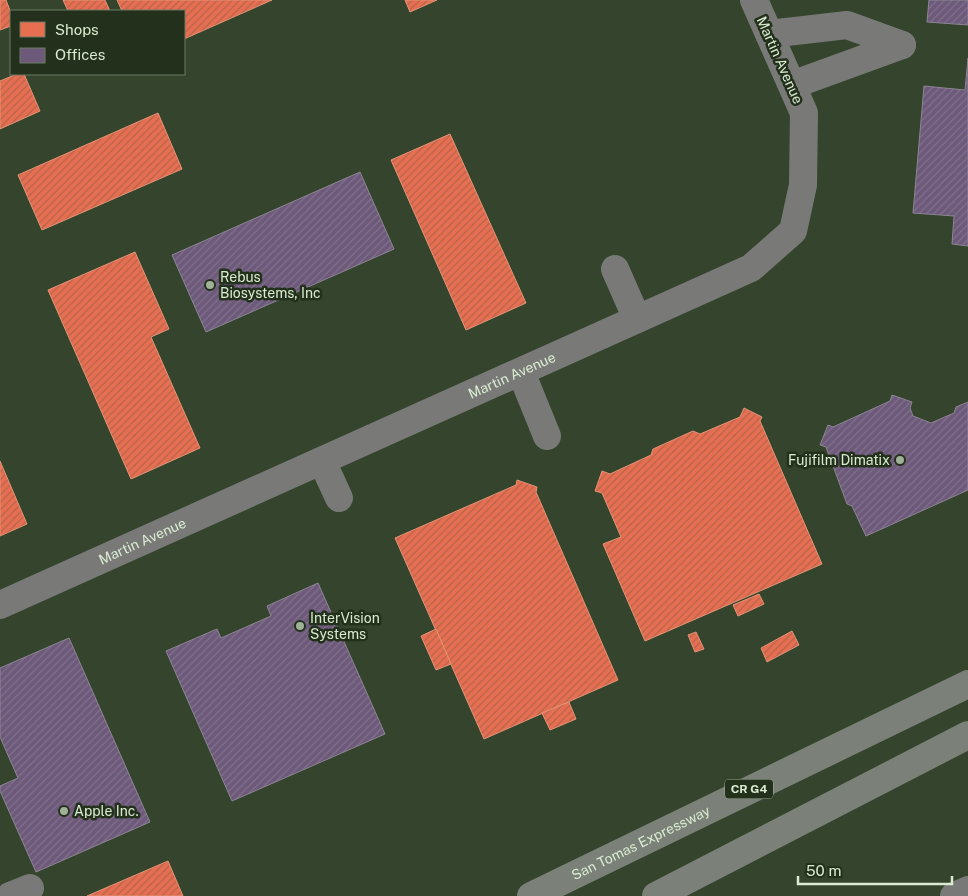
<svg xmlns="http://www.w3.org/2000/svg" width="968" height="896" viewBox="0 0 968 896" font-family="'Public Sans',sans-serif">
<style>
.shops{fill:url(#shops-hatch);stroke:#e39477}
.offices{fill:url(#offices-hatch);stroke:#8d8594}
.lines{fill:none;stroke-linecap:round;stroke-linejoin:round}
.minor{stroke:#797a78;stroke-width:28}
.highway{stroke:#7b8078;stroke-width:28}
.poi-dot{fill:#a0b197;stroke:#23301c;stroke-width:2}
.labels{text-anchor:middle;stroke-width:5;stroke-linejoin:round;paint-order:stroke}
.shield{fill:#23301c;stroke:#a2b39b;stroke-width:1}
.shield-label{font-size:12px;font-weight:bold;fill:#d9ebd1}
.street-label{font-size:14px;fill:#d9ebd1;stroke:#23301c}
.poi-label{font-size:14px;fill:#d9ebd1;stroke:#23301c;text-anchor:start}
</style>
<defs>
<pattern id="shops-hatch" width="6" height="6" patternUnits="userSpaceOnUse" patternTransform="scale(1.25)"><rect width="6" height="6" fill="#e76f51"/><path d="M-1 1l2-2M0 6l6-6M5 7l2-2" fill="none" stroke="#b5634c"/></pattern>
<pattern id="offices-hatch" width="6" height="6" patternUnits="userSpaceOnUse" patternTransform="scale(1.25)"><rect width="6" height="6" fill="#6d597a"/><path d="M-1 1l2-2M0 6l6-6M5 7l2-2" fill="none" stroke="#81718c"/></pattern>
</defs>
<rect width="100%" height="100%" fill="#35442c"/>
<!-- shops -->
<g class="shops">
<polygon points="0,0 6,0 11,13 11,26 0,30"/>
<polygon points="63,0 105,0 110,11 68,11"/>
<polygon points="117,0 272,0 184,39 184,11 122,11"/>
<polygon points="405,0 437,0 410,12"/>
<polygon points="17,74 24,74 40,111 0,129 0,81"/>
<polygon points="158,113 182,169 42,230 18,175"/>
<polygon points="450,134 526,303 466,330 391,160"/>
<polygon points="135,252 169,329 151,337 200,448 131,479 48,290"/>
<polygon points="744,408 762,417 760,421 822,564 645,641 603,544 621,537 602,493 595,491 602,471 610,474 651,455 653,449 693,431 700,434 740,417"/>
<polygon points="0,461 27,524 0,536"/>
<polygon points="517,480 537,487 536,492 618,680 484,739 395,538 516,485"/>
<polygon points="759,594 764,604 738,616 733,605"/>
<polygon points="436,629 451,664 436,670 421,636"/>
<polygon points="792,631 799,645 767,662 761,648"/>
<polygon points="696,632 704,649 695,652 688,635"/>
<polygon points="569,702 576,719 550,730 542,713"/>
<polygon points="168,861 183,896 87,896"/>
</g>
<!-- offices -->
<g class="offices">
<polygon points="929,0 968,0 968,25 927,22"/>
<polygon points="968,58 968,246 952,244 954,216 913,213 924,86 965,90"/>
<polygon points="360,172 394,249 206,332 172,255"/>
<polygon points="892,395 912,402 910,408 913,416 931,423 954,413 956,407 968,402 968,490 866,536 852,506 847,504 826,447 820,445 828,425 833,427 890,401"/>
<polygon points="318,583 385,734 232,801 166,651 217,629 221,638 271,616 267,606"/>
<polygon points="69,638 150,822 36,872 0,791 0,786 18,778 0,737 0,668"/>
</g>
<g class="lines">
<!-- minor -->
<g class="minor">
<polyline points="769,34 847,25 902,45"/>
<polyline points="792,85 902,45"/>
<polyline points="615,269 637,319"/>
<polyline points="521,372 547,436"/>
<polyline points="322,461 339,498"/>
<path id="s1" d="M0,605L751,268L793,231L803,185L804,113L754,0"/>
<polyline points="10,896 30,888"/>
<polyline points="954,896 968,890"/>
</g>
<!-- highway -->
<g class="highway">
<path id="s2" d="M531,896L968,684"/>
<polyline points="656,896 968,735"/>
</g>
</g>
<!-- markers -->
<g class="poi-dot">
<circle cx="210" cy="285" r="5"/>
<circle cx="900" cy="460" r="5"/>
<circle cx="300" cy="626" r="5"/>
<circle cx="64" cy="811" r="5"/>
</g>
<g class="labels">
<!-- shield labels -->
<rect class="shield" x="725" y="779.5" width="48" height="19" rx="4"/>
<g class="shield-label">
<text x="749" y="793">CR G4</text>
</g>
<!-- street labels -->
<g class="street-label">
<text transform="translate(780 60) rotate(66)" y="5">Martin Avenue</text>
<text dy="5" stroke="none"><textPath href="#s1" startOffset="561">Martin Avenue</textPath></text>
<text dy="5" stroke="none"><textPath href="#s1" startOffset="156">Martin Avenue</textPath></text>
<text dy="5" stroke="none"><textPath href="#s2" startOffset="122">San Tomas Expressway</textPath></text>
</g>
<!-- poi labels -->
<g class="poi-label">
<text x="220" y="282">Rebus<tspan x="220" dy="16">Biosystems, Inc</tspan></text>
<text x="890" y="465" text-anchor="end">Fujifilm Dimatix</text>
<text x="310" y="623">InterVision<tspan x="310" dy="16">Systems</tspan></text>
<text x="74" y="816">Apple Inc.</text>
</g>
</g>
<!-- legend -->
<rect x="10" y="10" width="175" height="65" fill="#23301c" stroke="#6c7b64"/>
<rect x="20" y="22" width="25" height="15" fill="#e76f51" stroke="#6c7b64"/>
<text x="55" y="35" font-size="15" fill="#d9ebd1">Shops</text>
<rect x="20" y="48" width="25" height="15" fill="#6d597a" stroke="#6c7b64"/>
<text x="55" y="60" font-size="15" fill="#d9ebd1">Offices</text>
<!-- scale -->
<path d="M798 876v8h154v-8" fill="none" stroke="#d9ebd1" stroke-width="2.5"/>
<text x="806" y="876" font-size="15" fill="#d9ebd1" stroke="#23301c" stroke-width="4" paint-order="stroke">50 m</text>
</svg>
